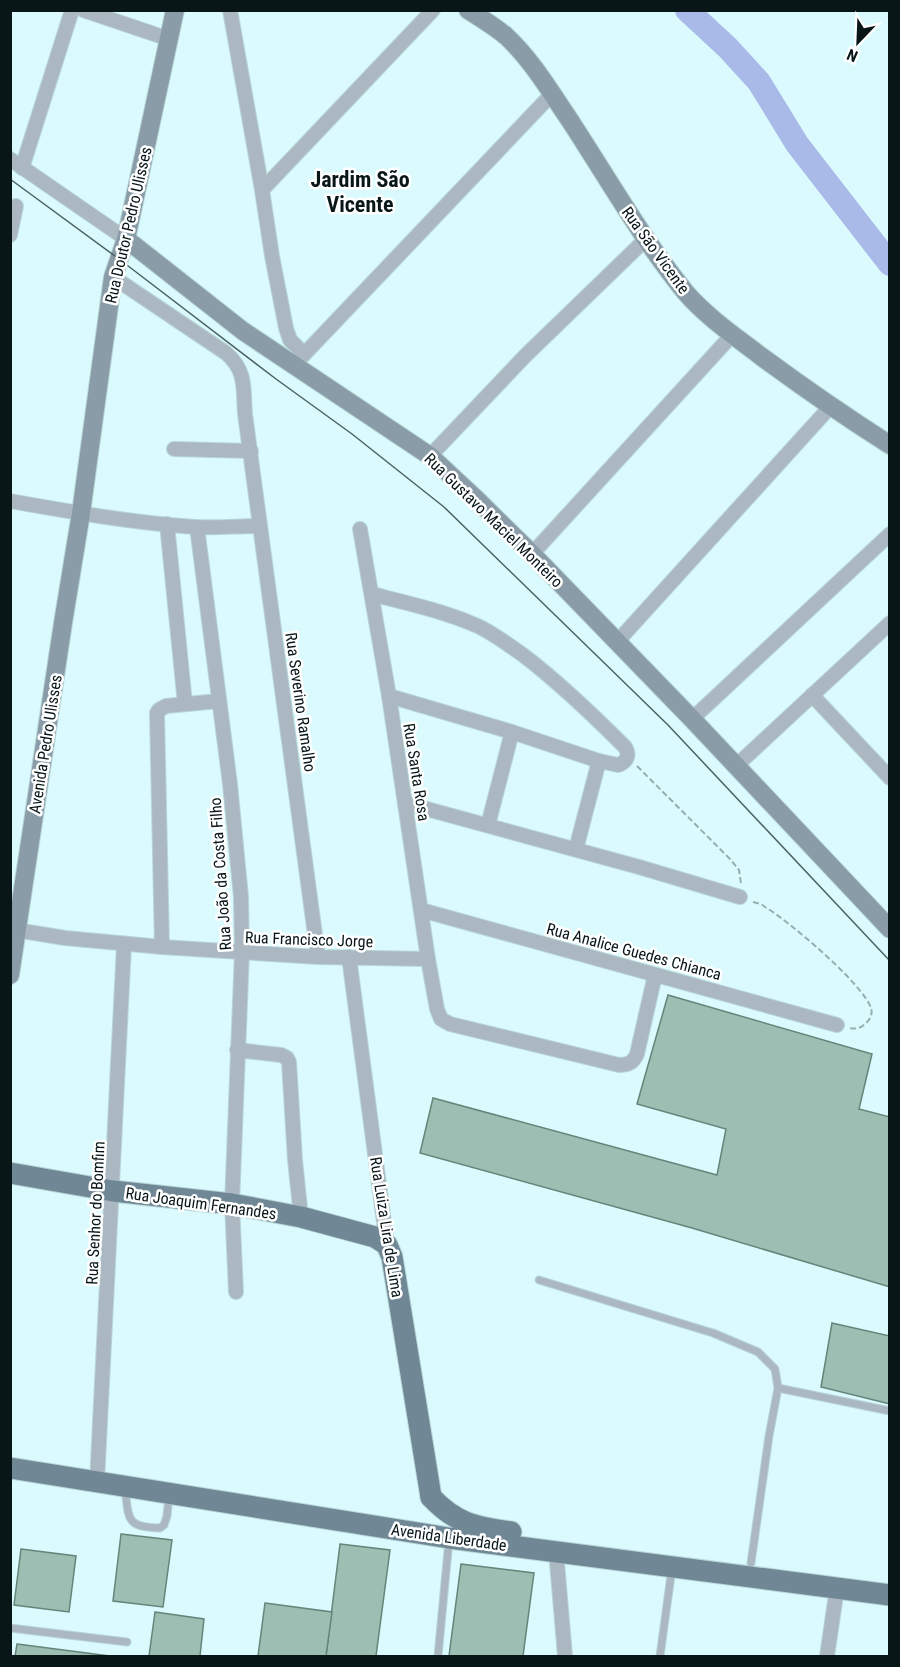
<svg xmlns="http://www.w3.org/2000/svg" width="900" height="1667" viewBox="0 0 900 1667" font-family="'Roboto Condensed',sans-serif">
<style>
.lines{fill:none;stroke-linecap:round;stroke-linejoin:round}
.river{stroke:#a9bae8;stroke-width:24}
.building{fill:#9cbfb4;stroke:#63857a;stroke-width:1.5}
.lane-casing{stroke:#b8d6d8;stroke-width:9}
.street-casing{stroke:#b8d6d8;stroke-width:16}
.secondary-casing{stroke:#b8d6d8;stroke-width:20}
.primary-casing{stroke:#b8d6d8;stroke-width:23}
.path{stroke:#95afb1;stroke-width:2;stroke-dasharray:6 3;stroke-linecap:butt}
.lane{stroke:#acb8c1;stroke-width:7}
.street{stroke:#acb8c1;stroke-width:14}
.secondary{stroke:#899ca8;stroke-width:18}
.primary{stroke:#708796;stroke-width:21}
.tram{stroke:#4d6163;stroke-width:1.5}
.labels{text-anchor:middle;stroke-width:5;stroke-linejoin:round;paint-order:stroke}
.street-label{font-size:16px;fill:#081618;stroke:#fff}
.district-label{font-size:22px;font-weight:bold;fill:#081618;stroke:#fff}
</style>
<rect width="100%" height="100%" fill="#dafafd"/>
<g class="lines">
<!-- river -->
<polyline class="river" points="687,10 728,48 759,82 797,144 890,264"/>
</g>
<!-- building -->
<g class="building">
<polygon points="668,995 872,1054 859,1109 890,1117 890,1287 692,1228 420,1153 433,1098 717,1175 726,1129 637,1104"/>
<polygon points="832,1323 890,1336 890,1404 821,1387"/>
<polygon points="121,1534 172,1540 163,1607 113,1601"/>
<polygon points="340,1544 390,1550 376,1656 326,1656"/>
<polygon points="21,1549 76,1556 69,1612 14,1605"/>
<polygon points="461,1564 534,1573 523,1656 449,1656"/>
<polygon points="265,1603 332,1612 326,1656 258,1656"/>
<polygon points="155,1612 204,1619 200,1656 149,1656"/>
<polygon points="17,1644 110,1656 15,1656"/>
</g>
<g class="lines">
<!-- lane casing -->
<g class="lane-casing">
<g id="lane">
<polyline points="539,1280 713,1333 758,1352 775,1369 778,1388 769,1436 751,1563"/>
<polyline points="778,1388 890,1411"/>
<path d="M125,1489C129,1520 126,1527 160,1528L164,1525L167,1516L169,1495"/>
<polyline points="10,1628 127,1642"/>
<polyline points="438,1656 449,1540"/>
<polyline points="660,1656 672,1568"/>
</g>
</g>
<!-- street casing -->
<g class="street-casing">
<g id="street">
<polyline points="83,10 169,39"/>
<polyline points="230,10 262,190 272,256 286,328 290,340 304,354"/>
<polyline points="10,159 126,239"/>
<polyline points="22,168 72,10"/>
<polyline points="262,190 433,10"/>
<polyline points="10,235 16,206"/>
<path d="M113,277L226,353C247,371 243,389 245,414L318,957"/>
<polyline points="294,365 552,94"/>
<polyline points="174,449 251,451"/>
<polyline points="430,456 525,356 646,239"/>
<path d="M10,501C71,512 134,523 195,527C217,528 239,526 260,526"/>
<polyline points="167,524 185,704"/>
<polyline points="197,527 230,784 241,897 242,952 232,1204 236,1292"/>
<path d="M360,529L389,696L428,959L437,1009L441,1019L450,1024L619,1065C628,1065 633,1063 637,1054L655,975"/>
<polyline points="532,554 732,335"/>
<path d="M372,594C406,603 440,610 473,624C491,631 507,644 523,655C560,683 593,715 625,747C630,755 627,762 618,765L599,761L512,732L389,696"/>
<polyline points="617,642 830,407"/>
<polyline points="812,695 890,778"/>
<polyline points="692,719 890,534"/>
<polyline points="736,766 890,623"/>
<polyline points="405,803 639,867 740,897"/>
<polyline points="488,825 512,732"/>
<polyline points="576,849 599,761"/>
<polyline points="421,910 837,1025"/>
<polyline points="10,929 65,938 162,947 318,957 428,959"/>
<polyline points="162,947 157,713 159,710 166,706 219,701"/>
<polyline points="349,957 387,1245"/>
<polyline points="237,1050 281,1055 287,1058 289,1062 295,1160 301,1217"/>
<polyline points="97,1482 124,945"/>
<polyline points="556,1551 565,1656"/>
<polyline points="827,1656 837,1588"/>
</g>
</g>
<!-- secondary casing -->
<g class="secondary-casing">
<g id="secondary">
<path d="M468,10C481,18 494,26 506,36C531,59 550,91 569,119C607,177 642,239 686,293C708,318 736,337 762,357C804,388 846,417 890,445"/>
<polyline points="126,239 243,331 430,456 474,497 532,554 692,719 890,929"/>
<polyline points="10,975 63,623 81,513 113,277 126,239 175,10"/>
</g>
</g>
<!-- primary casing -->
<g class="primary-casing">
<g id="primary">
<polyline points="10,1173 113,1191 232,1204 301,1217 375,1237 387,1245 392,1257 431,1497"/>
<polyline points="10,1468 449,1538 890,1595"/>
<path d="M431,1497C456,1524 476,1527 511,1532"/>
</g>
</g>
<!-- path -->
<g class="path">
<polyline points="637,766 730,859 739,870 741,884"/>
<path d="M753,902C757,903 762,904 765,907C789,921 863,984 871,1008C873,1014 870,1020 865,1024C860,1029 855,1029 848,1028"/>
</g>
<!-- lane -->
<use href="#lane" class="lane"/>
<!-- street -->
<use href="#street" class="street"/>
<!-- secondary -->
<use href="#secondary" class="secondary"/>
<!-- primary -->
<use href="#primary" class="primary"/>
<!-- tram -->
<polyline class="tram" points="10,179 119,259 276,379 352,434 444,507 668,725 890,961"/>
</g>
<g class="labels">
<!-- street labels -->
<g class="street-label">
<text transform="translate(128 225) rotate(-77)" y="6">Rua Doutor Pedro Ulisses</text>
<text transform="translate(656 250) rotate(54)" y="6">Rua São Vicente</text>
<text transform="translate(494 520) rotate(44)" y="6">Rua Gustavo Maciel Monteiro</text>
<text transform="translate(301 702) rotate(82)" y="6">Rua Severino Ramalho</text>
<text transform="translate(45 744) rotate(-81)" y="6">Avenida Pedro Ulisses</text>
<text transform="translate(417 772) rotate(81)" y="6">Rua Santa Rosa</text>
<text transform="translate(220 874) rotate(-94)" y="6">Rua João da Costa Filho</text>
<text transform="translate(309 939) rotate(2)" y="6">Rua Francisco Jorge</text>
<text transform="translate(634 951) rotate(15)" y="6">Rua Analice Guedes Chianca</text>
<text transform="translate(201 1203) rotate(8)" y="6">Rua Joaquim Fernandes</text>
<text transform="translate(95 1213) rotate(-87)" y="6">Rua Senhor do Bomfim</text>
<text transform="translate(387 1227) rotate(81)" y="6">Rua Luiza Lira de Lima</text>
<text transform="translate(449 1537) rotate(8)" y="6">Avenida Liberdade</text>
</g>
<!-- district labels -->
<g class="district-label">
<text x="360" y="187">Jardim São<tspan x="360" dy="25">Vicente</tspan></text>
</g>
</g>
<!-- border -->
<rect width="900" height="1667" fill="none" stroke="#081618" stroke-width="24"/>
<!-- north arrow -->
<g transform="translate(858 42) rotate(203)" stroke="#ffffff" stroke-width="4.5" paint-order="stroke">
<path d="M0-4.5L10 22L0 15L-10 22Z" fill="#081618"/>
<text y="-9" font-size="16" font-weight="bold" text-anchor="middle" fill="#081618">N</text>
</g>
</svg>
